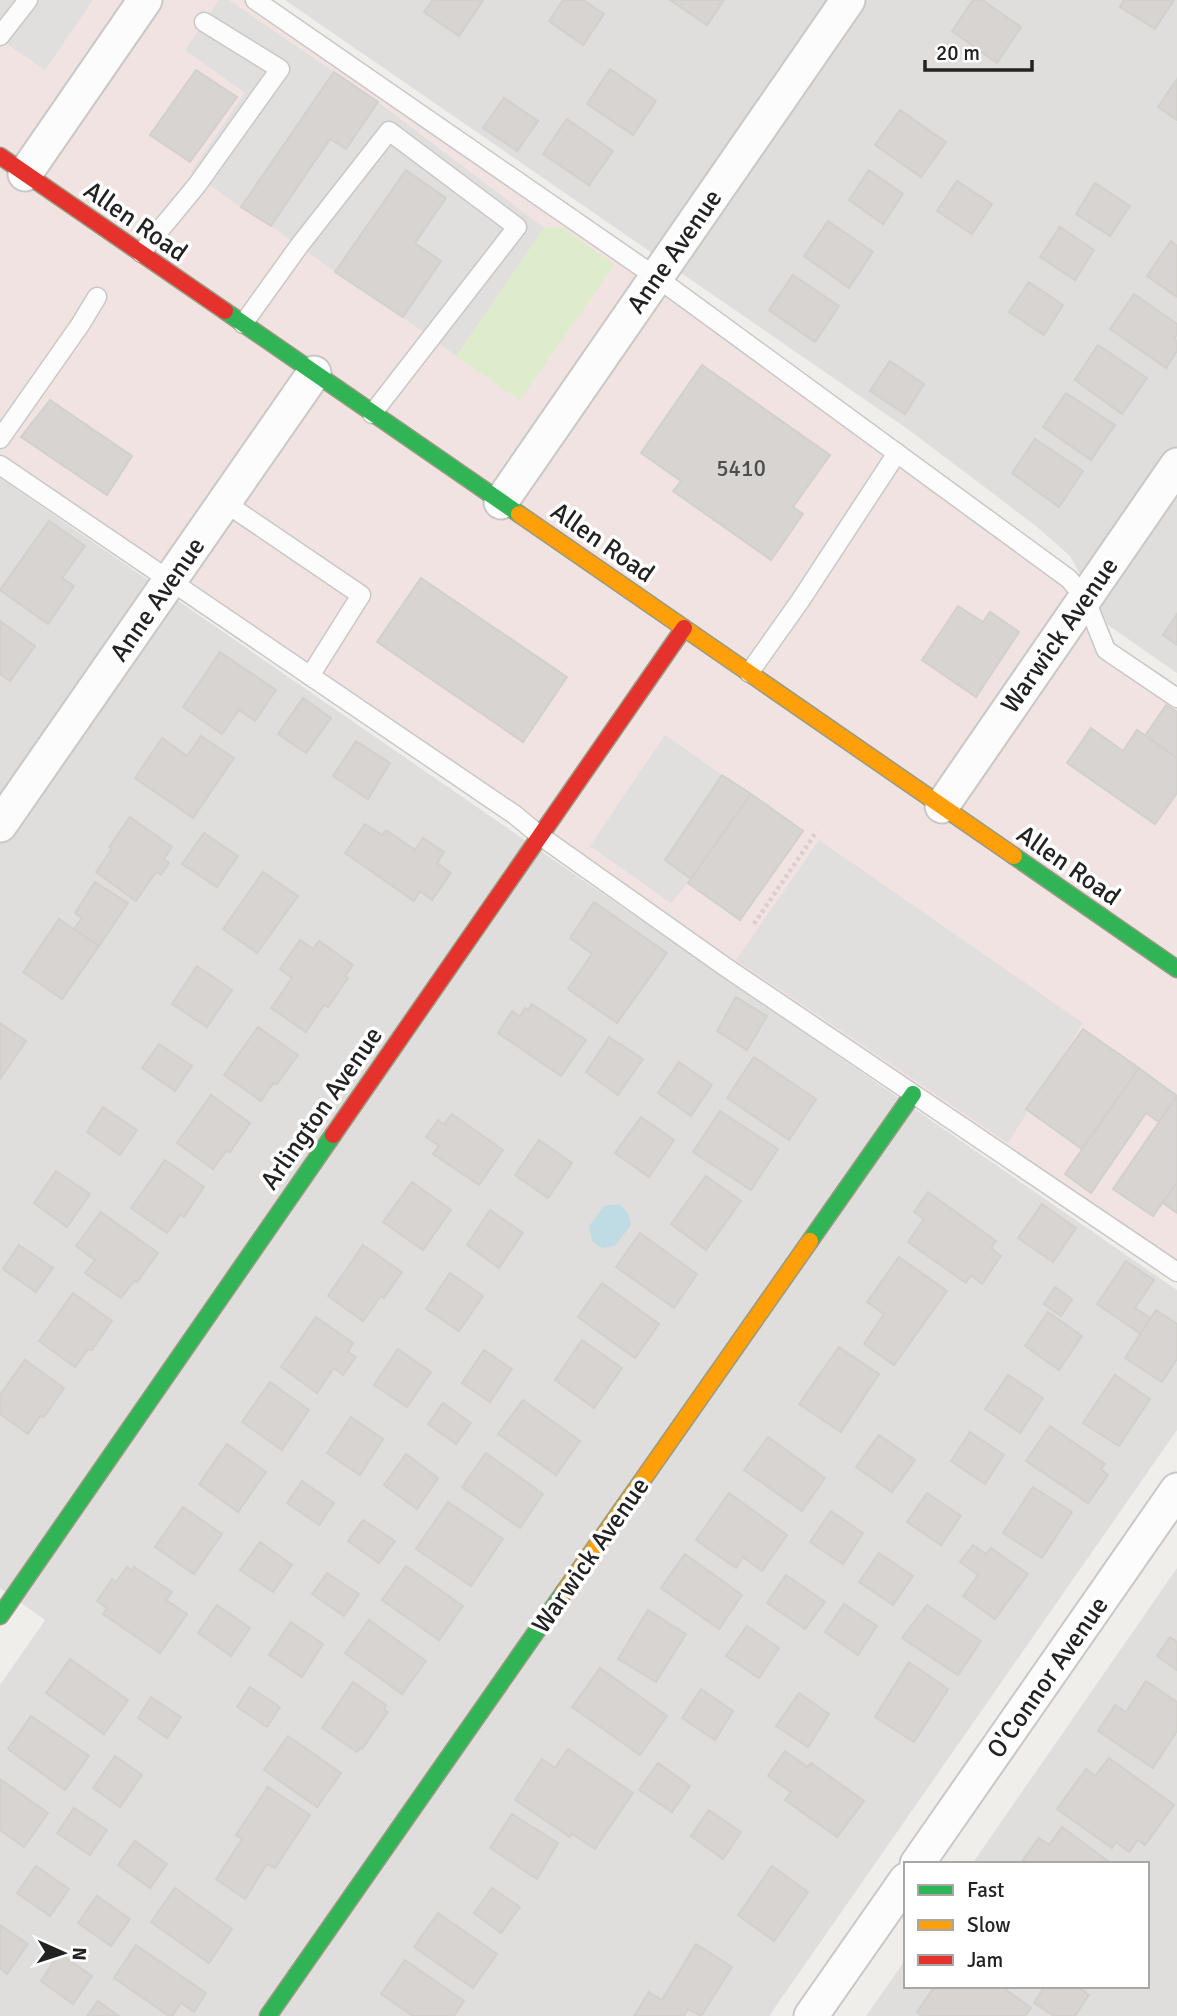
<svg xmlns="http://www.w3.org/2000/svg" width="1177" height="2016" viewBox="0 0 1177 2016" font-family="Signika,sans-serif">
<style>
.residential{fill:#dfdedc}
.commercial{fill:#f1e3e1}
.grass{fill:#ddeccb}
.parking{fill:#e0dfde}
.water{fill:#bfdbe3}
.building{fill:#d7d4d2;stroke:#d3d0cc;stroke-width:2}
.lines{fill:none;stroke-linecap:round;stroke-linejoin:round}
.lane-casing{stroke:#c9c8c7;stroke-width:21}
.street-casing{stroke:#c9c8c7;stroke-width:37}
.fast-casing{stroke:#999a82;stroke-width:19}
.slow-casing{stroke:#999a82;stroke-width:19}
.jam-casing{stroke:#999a82;stroke-width:19}
.path{stroke:#dccecd;stroke-width:4.5;stroke-dasharray:3.5 3.5;stroke-linecap:butt}
.lane{stroke:#fdfcfc;stroke-width:18}
.street{stroke:#fdfcfc;stroke-width:33}
.fast{stroke:#30b455;stroke-width:16}
.slow{stroke:#ff9f0a;stroke-width:16}
.jam{stroke:#e5322d;stroke-width:16}
.labels{text-anchor:middle;stroke-width:7;stroke-linejoin:round;paint-order:stroke}
.number-label{font-size:23px;fill:#4f4e4e}
.street-label{font-size:26px;fill:#222;stroke:#fff}
</style>
<rect width="100%" height="100%" fill="#f0eeeb"/>
<!-- residential -->
<g class="residential">
<polygon points="285,0 1177,0 1177,673 1108,625 1070,556 1036,526 909,430"/>
<polygon points="0,478 1177,1290 1177,1430 769,2016 0,2016 0,1685 45,1620 0,1588"/>
<polygon points="1177,1568 1177,2016 866,2016 906,1959 906,1986 1147,1986 1147,1864 972,1864"/>
</g>
<!-- commercial -->
<polygon class="commercial" points="0,0 255,0 1069,579 1106,650 1177,698 1177,1272 0,465"/>
<!-- grass -->
<polygon class="grass" points="554,227 563,228 614,265 520,400 456,356 539,235 544,228"/>
<!-- parking -->
<g class="parking">
<polygon points="0,0 93,0 45,70 0,39"/>
<polygon points="219,0 229,0 334,72 241,207 191,172 245,93 185,50"/>
<polygon points="378,102 544,228 456,356 403,317 441,261 415,243 446,199 406,171 335,272 271,226 330,139 347,148"/>
<polygon points="665,735 722,775 665,860 691,879 671,903 590,846"/>
<polygon points="819,840 1083,1023 1008,1143 736,960"/>
</g>
<!-- water -->
<polygon class="water" points="619,1204 628,1213 631,1225 615,1246 602,1248 592,1241 589,1226 604,1206"/>
<!-- building -->
<g class="building">
<polygon points="433,0 481,0 483,1 459,36 424,12"/>
<polygon points="563,0 583,0 604,14 583,45 549,21"/>
<polygon points="670,0 724,0 707,25"/>
<polygon points="973,0 982,0 1021,27 997,63 952,31"/>
<polygon points="1124,0 1174,0 1155,29 1120,7"/>
<polygon points="610,69 656,101 633,135 587,104"/>
<polygon points="196,70 237,97 190,162 150,135"/>
<polygon points="334,72 378,102 346,149 330,139 271,226 241,207"/>
<polygon points="1177,79 1177,120 1158,107"/>
<polygon points="504,98 538,121 517,151 483,128"/>
<polygon points="900,110 946,142 921,177 875,145"/>
<polygon points="567,119 613,151 589,185 543,154"/>
<polygon points="406,170 446,198 415,243 441,261 403,317 335,272"/>
<polygon points="869,170 903,194 883,224 849,200"/>
<polygon points="957,181 992,204 972,234 937,211"/>
<polygon points="1095,183 1130,206 1110,236 1076,214"/>
<polygon points="828,221 873,252 849,288 804,256"/>
<polygon points="1060,227 1094,250 1075,280 1040,257"/>
<polygon points="1171,241 1177,246 1177,297 1147,276"/>
<polygon points="793,275 839,306 815,342 769,310"/>
<polygon points="1029,282 1063,305 1044,335 1009,312"/>
<polygon points="1134,294 1177,324 1177,334 1174,339 1177,341 1177,351 1166,368 1110,329"/>
<polygon points="1098,345 1147,378 1122,414 1075,380"/>
<polygon points="890,361 924,384 905,414 870,391"/>
<polygon points="702,365 830,455 793,507 803,514 771,560 673,491 681,481 641,453"/>
<polygon points="1066,393 1115,425 1091,460 1043,427"/>
<polygon points="50,400 132,456 107,495 21,437"/>
<polygon points="1035,439 1083,471 1059,507 1012,473"/>
<polygon points="49,521 85,546 62,578 74,586 48,624 0,590"/>
<polygon points="421,578 567,677 523,742 377,642"/>
<polygon points="958,606 983,622 990,612 1019,632 976,697 922,660"/>
<polygon points="1177,614 1177,645 1163,635"/>
<polygon points="0,621 35,646 10,681 0,674"/>
<polygon points="220,652 276,690 255,721 239,710 222,734 183,707"/>
<polygon points="303,698 331,718 306,753 278,734"/>
<polygon points="1166,705 1177,712 1177,758 1145,736"/>
<polygon points="1091,728 1123,751 1137,730 1177,758 1177,793 1155,824 1067,763"/>
<polygon points="201,736 234,758 193,818 135,778 162,738 187,756"/>
<polygon points="356,741 390,763 368,799 333,776"/>
<polygon points="722,775 751,794 691,879 665,860"/>
<polygon points="751,794 803,831 740,920 688,883"/>
<polygon points="130,817 172,847 164,859 169,863 161,875 156,872 136,901 96,872 112,849 109,847"/>
<polygon points="365,824 382,835 386,830 415,850 423,838 444,852 437,863 451,873 432,900 420,891 414,901 345,853"/>
<polygon points="204,833 238,856 217,887 182,864"/>
<polygon points="263,872 298,896 257,953 223,929"/>
<polygon points="95,882 128,903 99,946 74,929 82,918 75,913"/>
<polygon points="594,902 667,953 617,1023 568,989 592,954 570,938"/>
<polygon points="59,919 99,946 62,999 23,972"/>
<polygon points="300,940 313,949 319,941 353,965 345,976 348,978 328,1007 324,1005 306,1032 271,1008 292,978 280,969"/>
<polygon points="197,966 232,990 207,1027 172,1004"/>
<polygon points="736,997 767,1016 747,1050 717,1031"/>
<polygon points="532,1004 586,1040 561,1076 498,1033 512,1011 520,1017 525,1008 528,1010"/>
<polygon points="0,1023 26,1041 0,1079"/>
<polygon points="258,1027 298,1055 277,1084 273,1083 261,1101 224,1075"/>
<polygon points="1083,1029 1139,1068 1082,1149 1026,1109"/>
<polygon points="609,1037 643,1059 618,1095 586,1072"/>
<polygon points="159,1044 192,1066 175,1091 142,1068"/>
<polygon points="754,1057 816,1099 789,1140 727,1098"/>
<polygon points="679,1062 712,1085 691,1116 658,1093"/>
<polygon points="1139,1068 1177,1096 1159,1122 1146,1113 1091,1193 1065,1174"/>
<polygon points="211,1095 250,1123 230,1152 226,1151 213,1169 177,1143"/>
<polygon points="1177,1096 1177,1182 1153,1216 1113,1189"/>
<polygon points="103,1107 137,1130 120,1155 87,1132"/>
<polygon points="720,1111 778,1149 751,1190 693,1152"/>
<polygon points="452,1114 503,1150 479,1185 433,1154 439,1146 426,1137 438,1120 444,1124"/>
<polygon points="641,1117 674,1140 649,1177 615,1153"/>
<polygon points="539,1140 572,1163 548,1198 515,1175"/>
<polygon points="165,1160 204,1187 184,1217 180,1215 167,1233 131,1208"/>
<polygon points="56,1171 90,1194 67,1227 34,1203"/>
<polygon points="706,1176 741,1201 706,1250 671,1224"/>
<polygon points="412,1182 451,1210 423,1250 383,1222"/>
<polygon points="1177,1182 1177,1213 1163,1203"/>
<polygon points="928,1192 996,1241 991,1248 1001,1256 982,1284 971,1275 966,1283 908,1242 924,1219 914,1212"/>
<polygon points="1042,1204 1076,1228 1053,1262 1018,1238"/>
<polygon points="490,1210 523,1233 499,1268 467,1245"/>
<polygon points="101,1212 158,1253 137,1282 134,1281 121,1298 85,1273 95,1260 76,1246"/>
<polygon points="640,1233 697,1274 674,1308 616,1267"/>
<polygon points="19,1245 53,1268 36,1292 3,1269"/>
<polygon points="363,1245 402,1272 384,1298 381,1296 363,1321 328,1296"/>
<polygon points="899,1257 947,1291 894,1365 864,1344 884,1314 867,1302"/>
<polygon points="1126,1261 1154,1280 1135,1308 1151,1318 1141,1334 1097,1304"/>
<polygon points="450,1273 483,1296 459,1331 426,1309"/>
<polygon points="602,1283 659,1324 635,1358 578,1317"/>
<polygon points="1055,1287 1072,1299 1061,1316 1044,1304"/>
<polygon points="73,1293 112,1321 92,1350 88,1349 75,1367 39,1341"/>
<polygon points="1156,1310 1177,1324 1177,1359 1162,1382 1125,1358"/>
<polygon points="1048,1312 1082,1336 1059,1370 1025,1346"/>
<polygon points="316,1317 353,1343 348,1352 356,1357 343,1375 334,1368 317,1393 281,1367"/>
<polygon points="582,1340 622,1368 594,1408 555,1380"/>
<polygon points="839,1347 879,1374 841,1432 799,1404"/>
<polygon points="398,1349 431,1372 407,1407 374,1385"/>
<polygon points="484,1350 512,1369 490,1402 462,1383"/>
<polygon points="25,1360 64,1388 44,1417 40,1416 28,1434 0,1414 0,1395"/>
<polygon points="1008,1375 1043,1398 1020,1433 985,1409"/>
<polygon points="1115,1375 1150,1399 1119,1446 1083,1423"/>
<polygon points="270,1382 309,1410 282,1450 242,1422"/>
<polygon points="523,1400 580,1441 556,1475 498,1434"/>
<polygon points="443,1403 471,1423 456,1444 428,1424"/>
<polygon points="351,1417 383,1439 360,1475 327,1453"/>
<polygon points="1050,1426 1105,1464 1101,1469 1108,1475 1088,1503 1026,1461"/>
<polygon points="970,1432 1004,1455 985,1484 951,1461"/>
<polygon points="879,1435 915,1460 892,1492 856,1467"/>
<polygon points="768,1437 825,1478 802,1511 744,1470"/>
<polygon points="227,1444 266,1472 238,1512 199,1484"/>
<polygon points="486,1453 543,1494 520,1528 462,1487"/>
<polygon points="406,1454 438,1478 417,1509 384,1485"/>
<polygon points="302,1481 334,1503 319,1525 287,1503"/>
<polygon points="1033,1487 1072,1512 1042,1558 1003,1533"/>
<polygon points="729,1493 787,1535 762,1571 743,1557 736,1568 696,1540"/>
<polygon points="927,1493 961,1516 941,1545 907,1522"/>
<polygon points="448,1502 503,1539 471,1586 416,1549"/>
<polygon points="183,1507 222,1534 194,1574 155,1547"/>
<polygon points="831,1511 863,1533 843,1564 810,1542"/>
<polygon points="363,1520 395,1541 379,1563 348,1541"/>
<polygon points="260,1542 292,1565 273,1592 240,1570"/>
<polygon points="973,1545 986,1554 991,1548 1028,1574 995,1619 963,1596 978,1575 960,1562"/>
<polygon points="879,1553 913,1576 893,1605 859,1582"/>
<polygon points="685,1554 742,1595 719,1629 661,1588"/>
<polygon points="406,1566 463,1606 439,1640 382,1600"/>
<polygon points="127,1567 132,1571 134,1567 172,1592 166,1600 187,1614 160,1653 103,1614 107,1608 97,1601 112,1579 116,1582"/>
<polygon points="327,1573 359,1594 344,1616 312,1594"/>
<polygon points="786,1575 825,1602 805,1629 767,1603"/>
<polygon points="844,1604 877,1626 858,1655 825,1632"/>
<polygon points="217,1605 250,1628 231,1656 198,1633"/>
<polygon points="927,1605 981,1641 958,1675 902,1638"/>
<polygon points="648,1610 686,1634 656,1682 618,1659"/>
<polygon points="369,1620 426,1661 402,1694 345,1653"/>
<polygon points="291,1622 323,1644 302,1677 269,1655"/>
<polygon points="747,1626 779,1648 759,1678 726,1656"/>
<polygon points="1170,1637 1177,1642 1177,1670 1157,1656"/>
<polygon points="70,1659 128,1700 104,1734 46,1693"/>
<polygon points="909,1662 948,1689 914,1742 875,1717"/>
<polygon points="600,1668 667,1716 640,1755 572,1707"/>
<polygon points="1146,1681 1177,1702 1177,1731 1153,1768 1098,1731 1115,1705 1126,1712"/>
<polygon points="353,1682 386,1705 384,1709 388,1712 362,1749 360,1748 357,1752 322,1728"/>
<polygon points="250,1687 280,1707 267,1727 237,1707"/>
<polygon points="701,1689 733,1711 715,1740 682,1718"/>
<polygon points="799,1693 829,1714 808,1747 776,1726"/>
<polygon points="151,1697 181,1717 167,1738 138,1718"/>
<polygon points="31,1716 89,1756 65,1790 8,1749"/>
<polygon points="288,1736 341,1773 317,1807 264,1770"/>
<polygon points="568,1749 633,1793 595,1849 572,1834 570,1837 515,1800 542,1759 555,1768"/>
<polygon points="785,1751 808,1767 811,1763 864,1801 837,1837 785,1800 791,1792 768,1776"/>
<polygon points="115,1756 142,1775 120,1807 93,1788"/>
<polygon points="1109,1758 1174,1805 1145,1845 1138,1840 1129,1852 1116,1842 1112,1848 1057,1809 1086,1769 1095,1776"/>
<polygon points="658,1763 690,1786 672,1812 639,1790"/>
<polygon points="0,1779 48,1813 24,1847 0,1830"/>
<polygon points="268,1787 310,1815 275,1868 267,1864 245,1899 216,1879 242,1839 236,1835"/>
<polygon points="74,1808 107,1830 90,1855 57,1833"/>
<polygon points="709,1810 741,1832 723,1859 691,1836"/>
<polygon points="512,1814 558,1843 537,1879 490,1848"/>
<polygon points="1062,1827 1112,1864 1020,1864 1039,1838 1049,1845"/>
<polygon points="135,1841 167,1864 150,1888 118,1865"/>
<polygon points="36,1866 69,1889 50,1916 17,1893"/>
<polygon points="772,1866 808,1892 774,1941 738,1915"/>
<polygon points="175,1888 232,1929 209,1963 151,1922"/>
<polygon points="492,1888 520,1907 501,1933 474,1913"/>
<polygon points="97,1896 130,1919 111,1946 78,1923"/>
<polygon points="438,1913 497,1954 473,1988 414,1947"/>
<polygon points="0,1925 28,1944 7,1974 0,1968"/>
<polygon points="696,1944 732,1967 701,2016 688,2009 684,2016 634,2016 649,1992 662,2000"/>
<polygon points="136,1945 206,1993 194,2012 181,2003 172,2016 169,2016 114,1978"/>
<polygon points="59,1953 92,1976 73,2004 41,1981"/>
<polygon points="405,1960 464,2001 454,2016 413,2016 381,1994"/>
<polygon points="935,1986 1001,1986 1031,2008 1025,2016 922,2016 917,2012"/>
<polygon points="1045,1986 1077,1986 1089,1995 1075,2016 1054,2016 1034,2003"/>
<polygon points="98,2001 119,2016 87,2016"/>
</g>
<g class="lines">
<!-- lane casing -->
<g class="lane-casing">
<g id="lane">
<polyline points="255,0 656,277 1069,579 1085,598 1106,650 1177,698"/>
<polyline points="0,36 28,0"/>
<polyline points="141,253 197,185 280,69 204,22"/>
<polyline points="243,324 299,246 389,131 517,227 372,414"/>
<polyline points="0,439 80,325 97,297"/>
<polyline points="0,465 515,815 539,835 724,966 1177,1272"/>
<polyline points="224,502 361,595 310,676"/>
<polyline points="749,673 800,601 897,453"/>
</g>
</g>
<!-- street casing -->
<g class="street-casing">
<g id="street">
<polyline points="25,174 145,0"/>
<polyline points="501,502 848,0"/>
<polyline points="942,806 1177,465"/>
<polyline points="0,825 314,373"/>
<polyline points="917,1864 1177,1490"/>
<polyline points="811,2016 906,1880"/>
</g>
</g>
<!-- fast casing -->
<g class="fast-casing">
<g id="fast">
<polyline points="225,311 519,514"/>
<polyline points="1014,856 1177,969"/>
<polyline points="810,1241 913,1094"/>
<polyline points="0,1616 333,1135"/>
<polyline points="268,2016 564,1592"/>
</g>
</g>
<!-- slow casing -->
<g class="slow-casing">
<g id="slow">
<polyline points="519,514 1014,856"/>
<polyline points="564,1592 810,1241"/>
</g>
</g>
<!-- jam casing -->
<g class="jam-casing">
<g id="jam">
<polyline points="0,156 225,311"/>
<polyline points="333,1135 684,628"/>
</g>
</g>
<!-- path -->
<polyline class="path" points="754,924 817,831"/>
<!-- lane -->
<use href="#lane" class="lane"/>
<!-- street -->
<use href="#street" class="street"/>
<!-- fast -->
<use href="#fast" class="fast"/>
<!-- slow -->
<use href="#slow" class="slow"/>
<!-- jam -->
<use href="#jam" class="jam"/>
</g>
<g class="labels">
<!-- number labels -->
<g class="number-label">
<text x="741" y="476">5410</text>
</g>
<!-- street labels -->
<g class="street-label">
<text transform="translate(136 221) rotate(35)" y="9">Allen Road</text>
<text transform="translate(674 251) rotate(-55)" y="9">Anne Avenue</text>
<text transform="translate(603 542) rotate(35)" y="9">Allen Road</text>
<text transform="translate(157 599) rotate(-55)" y="9">Anne Avenue</text>
<text transform="translate(1059 635) rotate(-55)" y="9">Warwick Avenue</text>
<text transform="translate(1069 865) rotate(35)" y="9">Allen Road</text>
<text transform="translate(321 1108) rotate(-55)" y="9">Arlington Avenue</text>
<text transform="translate(590 1555) rotate(-55)" y="9">Warwick Avenue</text>
<text transform="translate(1047 1677) rotate(-55)" y="9">O'Connor Avenue</text>
</g>
</g>
<!-- legend -->
<rect x="904" y="1862" width="245" height="126" fill="#ffffff" stroke="#a7a7a7" stroke-width="2"/>
<rect x="918" y="1885" width="35" height="10" fill="#30b455" stroke="#a7a7a7" stroke-width="2"/>
<text x="967" y="1897" font-size="21" fill="#222222">Fast</text>
<rect x="918" y="1920" width="35" height="10" fill="#ff9f0a" stroke="#a7a7a7" stroke-width="2"/>
<text x="967" y="1932" font-size="21" fill="#222222">Slow</text>
<rect x="918" y="1955" width="35" height="10" fill="#e5322d" stroke="#a7a7a7" stroke-width="2"/>
<text x="967" y="1967" font-size="21" fill="#222222">Jam</text>
<!-- north arrow -->
<g transform="translate(63 1953) rotate(93)" stroke="#ffffff" stroke-width="5" paint-order="stroke">
<path d="M0-5L12 26L0 18L-12 26Z" fill="#222222"/>
<text y="-10" font-size="19" font-weight="bold" text-anchor="middle" fill="#222222">N</text>
</g>
<!-- scale -->
<path d="M925 60v10h107v-10" fill="none" stroke="#222222" stroke-width="3.5"/>
<text x="936" y="60" font-size="21" fill="#222222" stroke="#ffffff" stroke-width="5" paint-order="stroke">20 m</text>
</svg>
